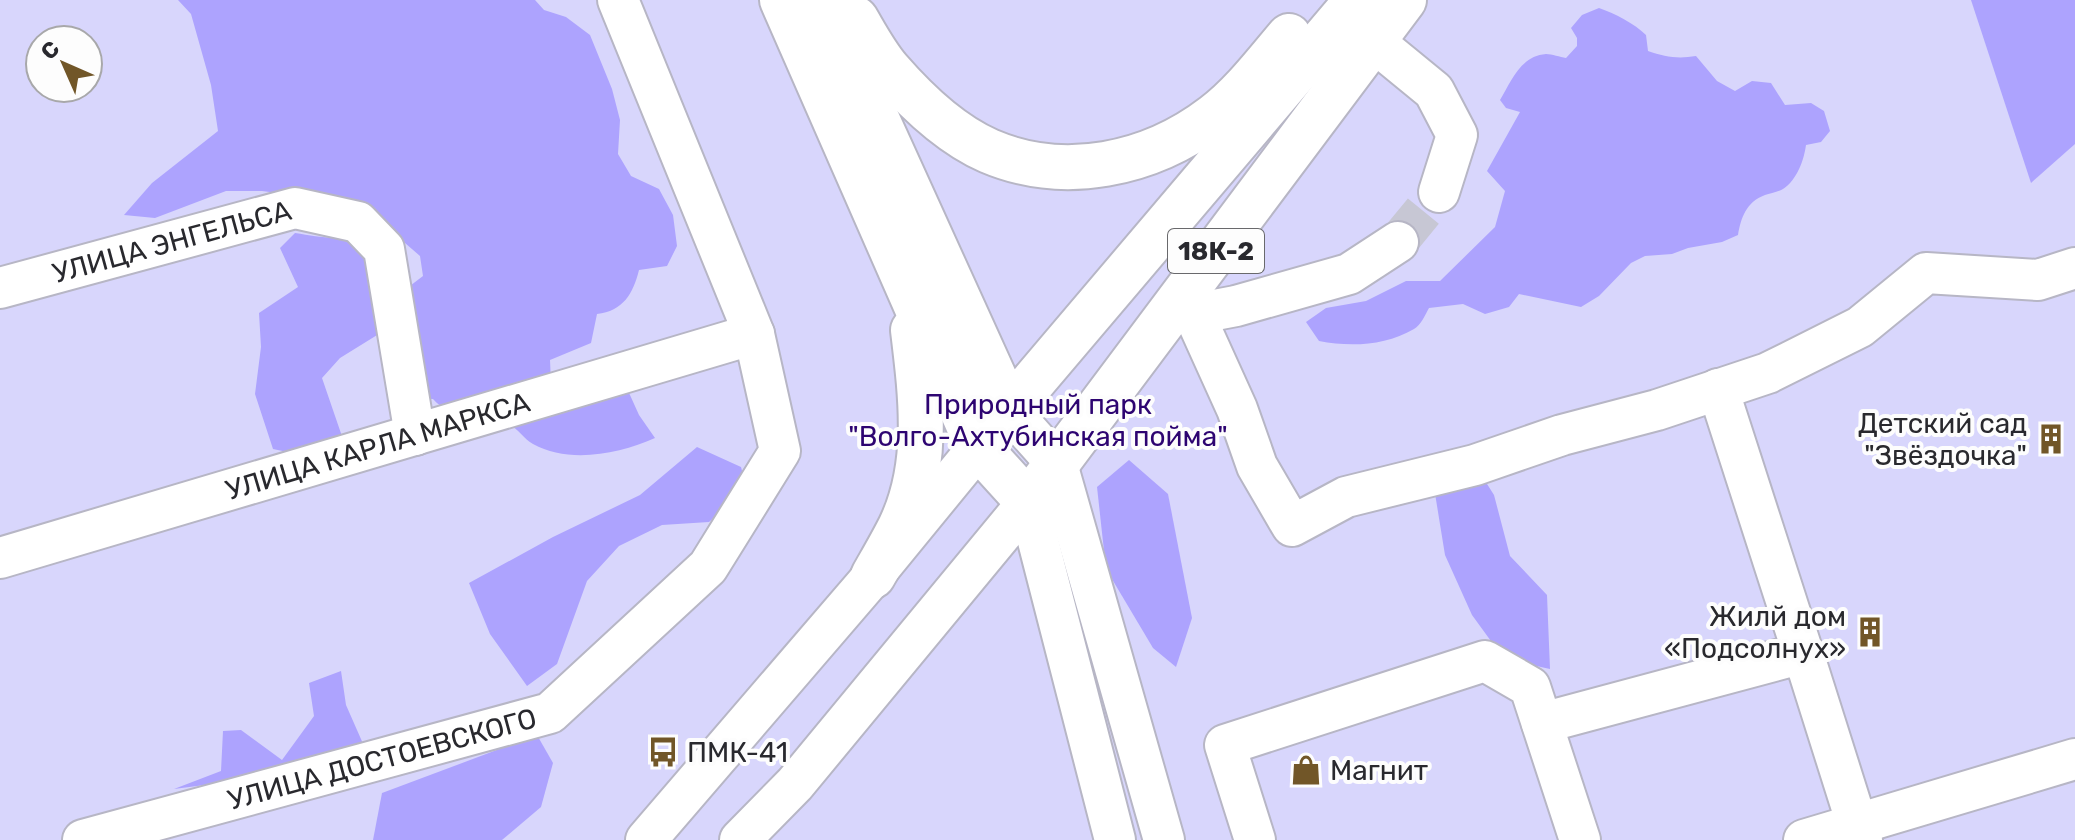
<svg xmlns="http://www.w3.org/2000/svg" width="2075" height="840" viewBox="0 0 2075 840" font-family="Rubik,sans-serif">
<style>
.green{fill:#d8d6fc;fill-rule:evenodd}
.forest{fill:#ada3fe}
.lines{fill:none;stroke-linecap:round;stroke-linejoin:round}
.minor-tunnel{stroke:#c7c7d4;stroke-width:40;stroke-dasharray:40 20;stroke-linecap:butt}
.minor-casing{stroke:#b7b6c5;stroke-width:44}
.major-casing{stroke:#b7b6c5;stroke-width:48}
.minor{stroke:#fff;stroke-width:40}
.major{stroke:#fff;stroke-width:44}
.labels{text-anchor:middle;stroke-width:8;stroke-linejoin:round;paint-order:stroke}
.shield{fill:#fdfdfd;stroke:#69696c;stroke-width:2}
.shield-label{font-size:26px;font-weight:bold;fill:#29292e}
.street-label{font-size:28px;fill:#29292e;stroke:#fdfdfd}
.park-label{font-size:28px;fill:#2d0471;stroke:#fdfdfd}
.poi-label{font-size:28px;fill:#29292e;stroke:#fdfdfd;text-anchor:end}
</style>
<rect width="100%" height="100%" fill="#eeeefd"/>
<!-- green -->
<path class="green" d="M0,0H2075V840H0ZM40,40H88V88H40Z"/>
<!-- forest -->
<g class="forest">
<path d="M178,0H535L544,10L566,17L590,35L612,89L620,120L618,154L631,176L659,189L673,215L677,246L667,266L639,270C633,294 623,311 597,314L591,343L550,360L551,383L625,384L639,415L655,438C619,454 569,464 533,444C523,439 519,428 508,425C484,418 450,419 433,399L412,398L402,292L423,276L420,256L390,230L293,195L262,191H226L155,218L124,215L152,183L218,131L211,85L191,14Z"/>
<polygon points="1971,0 2075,0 2075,144 2031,183"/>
<path d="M1599,8C1614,13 1635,24 1646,35L1648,51C1665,57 1678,59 1696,56L1717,81L1735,91L1752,81L1771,83L1785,105L1811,103L1824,111L1830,131L1821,142L1806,145C1804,160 1797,180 1783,189C1778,192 1770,193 1765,195C1746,202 1741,218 1738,235L1722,242L1688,248L1672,254L1645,256L1631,263L1599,296L1581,307L1519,294L1509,307L1485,314L1463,304L1429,308C1425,315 1421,325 1414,329C1385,346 1350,347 1319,341L1306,322L1326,308L1366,301L1406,281H1440L1495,227L1505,191L1487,171L1520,112L1506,108L1500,100C1511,82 1520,56 1546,54C1552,54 1560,57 1566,58L1577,46V38L1571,28L1582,15Z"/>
<path d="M366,231L382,332L340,358L322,378L346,448L311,457L273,449L255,394L261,347L259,313L298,287L280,248L295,233C321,237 342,242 366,231Z"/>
<polygon points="697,447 741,467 747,489 709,522 662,525 619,546 587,581 557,664 527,686 490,634 469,583 553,537 640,495"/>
<polygon points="1129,460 1168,494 1192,618 1176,667 1153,648 1106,569 1097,487"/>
<polygon points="1475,465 1494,495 1510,556 1547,595 1550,669 1504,659 1472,615 1445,555 1432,475"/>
<polygon points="341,671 346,705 368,755 281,775 174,789 221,771 223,731 241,730 282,760 314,716 309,683"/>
<polygon points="537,735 553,763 541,807 502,840 373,840 382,793"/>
</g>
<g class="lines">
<!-- minor-tunnel -->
<polyline class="minor-tunnel" points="1398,242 1439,192"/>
<!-- minor casing -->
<g class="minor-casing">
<g id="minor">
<polyline points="1373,41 1434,91 1457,135 1439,192"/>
<path id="s1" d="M0,288L295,208L358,222L384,249L415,435"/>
<polyline points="1179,301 1194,314 1237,409 1257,466 1292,526 1346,497 1475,465 1562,435 1657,410 1768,373 1860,327 1926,273 2038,280 2075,268"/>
<polyline points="1194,314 1236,306 1349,274 1398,242"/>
<polyline points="1718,389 1803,653"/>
<polyline points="1028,502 1115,840"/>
<path id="s2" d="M0,558L754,334"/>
<polyline points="1542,723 1803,653 1862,840"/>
<path id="s3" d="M83,840L550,713L708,567L780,451L754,334L618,0"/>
<polyline points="646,840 873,576 1009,410 1057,464 1164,840"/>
<polyline points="740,840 795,784 1028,502"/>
<polyline points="1255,840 1225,745 1485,661 1530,687 1580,840"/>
<polyline points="1804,840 2075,759"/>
</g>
</g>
<!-- major casing -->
<g class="major-casing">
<g id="major">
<polyline points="782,0 978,447 1028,502 1404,0"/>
<polyline points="823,0 1009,410 1357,0"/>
<path d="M856,19C866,36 876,55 889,70C916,101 950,134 989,151C1064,183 1150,165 1214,116C1242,95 1266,63 1289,36"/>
<path d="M873,576C882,560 892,543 900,527C930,465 921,396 913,330"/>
</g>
</g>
<!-- minor -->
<use href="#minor" class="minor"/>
<!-- major -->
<use href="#major" class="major"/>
</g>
<!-- icons -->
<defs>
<g id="building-bare" transform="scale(2.4)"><path d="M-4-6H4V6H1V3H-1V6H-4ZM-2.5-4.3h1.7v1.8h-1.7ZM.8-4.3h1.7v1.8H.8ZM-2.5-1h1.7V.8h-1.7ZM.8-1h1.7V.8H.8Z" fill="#715628" stroke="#fdfdfd" stroke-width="2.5" paint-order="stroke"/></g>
<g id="bus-bare" transform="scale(2.4)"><path d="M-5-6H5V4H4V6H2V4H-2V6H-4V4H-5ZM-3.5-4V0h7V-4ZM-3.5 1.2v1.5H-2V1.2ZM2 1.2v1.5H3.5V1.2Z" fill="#715628" stroke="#fdfdfd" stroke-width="2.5" paint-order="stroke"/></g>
<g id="shop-bare" transform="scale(2.4)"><path d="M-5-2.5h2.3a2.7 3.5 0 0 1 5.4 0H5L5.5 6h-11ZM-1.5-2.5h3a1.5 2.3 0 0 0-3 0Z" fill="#715628" stroke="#fdfdfd" stroke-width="2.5" paint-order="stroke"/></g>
</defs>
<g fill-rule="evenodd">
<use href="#building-bare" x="2051" y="439"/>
<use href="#building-bare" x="1870" y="632"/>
<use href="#bus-bare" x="663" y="752"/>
<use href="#shop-bare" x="1306" y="770"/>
</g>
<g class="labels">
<!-- shield labels -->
<rect class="shield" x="1168" y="229" width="96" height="44" rx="6"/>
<g class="shield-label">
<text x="1216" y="260">18К-2</text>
</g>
<!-- street labels -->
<g class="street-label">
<text dy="10" stroke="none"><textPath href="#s1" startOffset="178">УЛИЦА ЭНГЕЛЬСА</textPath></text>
<text dy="10" stroke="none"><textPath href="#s2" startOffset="394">УЛИЦА КАРЛА МАРКСА</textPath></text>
<text dy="10" stroke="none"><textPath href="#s3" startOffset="310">УЛИЦА ДОСТОЕВСКОГО</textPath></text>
</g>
<!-- park labels -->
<g class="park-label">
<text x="1038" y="414">Природный парк<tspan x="1038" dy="32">"Волго-Ахтубинская пойма"</tspan></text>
</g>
<!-- poi labels -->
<g class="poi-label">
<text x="2027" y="433">Детский сад<tspan x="2027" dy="32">"Звёздочка"</tspan></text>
<text x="1846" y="626">Жилй дом<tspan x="1846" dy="32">«Подсолнух»</tspan></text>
<text x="687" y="762" text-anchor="start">ПМК-41</text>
<text x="1330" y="780" text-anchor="start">Магнит</text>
</g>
</g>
<!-- north arrow -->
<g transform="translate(64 64) rotate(315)"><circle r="38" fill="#fdfdfd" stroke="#a8a8aa" stroke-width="2"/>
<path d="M0-6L14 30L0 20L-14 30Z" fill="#715628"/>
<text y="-12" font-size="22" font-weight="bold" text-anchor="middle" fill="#29292e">С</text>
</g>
</svg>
